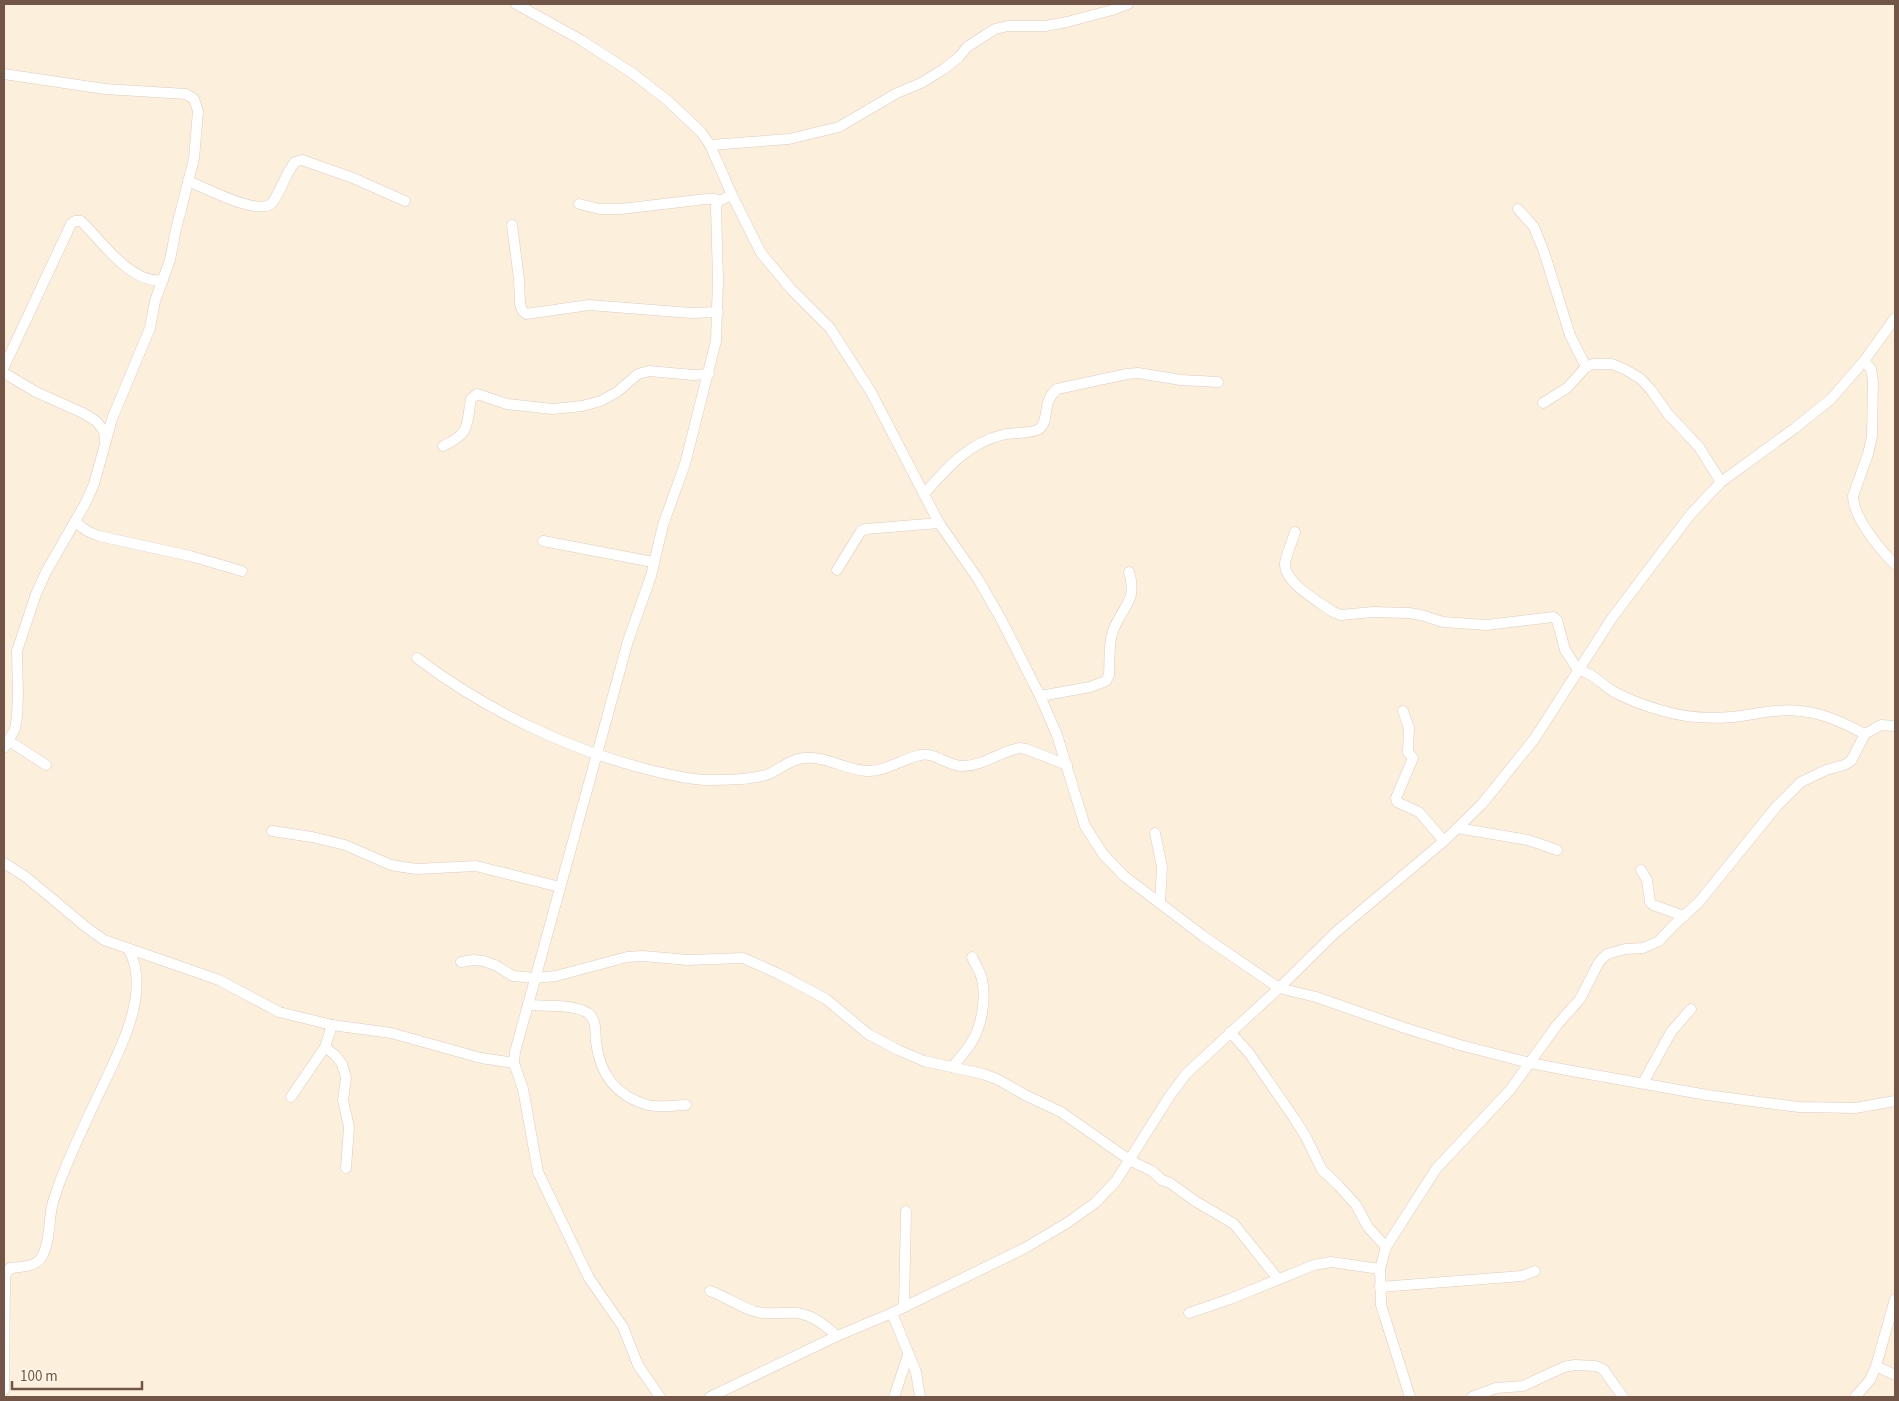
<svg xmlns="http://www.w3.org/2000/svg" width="1899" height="1401" viewBox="0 0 1899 1401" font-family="'Source Sans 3',sans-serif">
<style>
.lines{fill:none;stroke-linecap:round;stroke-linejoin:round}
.minor-casing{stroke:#e0cbba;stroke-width:11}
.minor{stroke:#fff;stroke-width:10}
</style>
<rect width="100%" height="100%" fill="#fcf0dd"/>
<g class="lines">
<!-- minor casing -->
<g class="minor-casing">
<g id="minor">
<polyline points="516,4 581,40 632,73 667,100 701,132 710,145 732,195 761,253 791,289 830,328 871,392 939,523 978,579 1001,619 1040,696 1057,735 1085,826 1103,854 1124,876 1203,936 1279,988 1316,997 1405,1028 1460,1045 1530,1063 1572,1071 1707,1095 1759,1102 1799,1107 1855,1108 1895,1101"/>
<polyline points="4,74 105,89 186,94 194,99 198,111 194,159 176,229 170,260 155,301 150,328 112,419 94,484 85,504 46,572 36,594 17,651 18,695 17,717 15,729 4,748"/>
<polyline points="710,145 789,139 839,127 897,93 921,83 944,69 959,57 967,47 995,29 1008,26 1045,26 1067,22 1112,10 1128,4"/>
<path d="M188,181C204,187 259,217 272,203C280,193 286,173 295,162L302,160L353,178L405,201"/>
<polyline points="579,204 600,209 621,209 706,199 715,199 719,201"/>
<polyline points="1518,209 1534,227 1544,252 1570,335 1586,367"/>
<polyline points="512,225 519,279 520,304 522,310 526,314 589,305 691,313 718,312"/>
<path d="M1864,361L1871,369L1873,381L1872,436L1868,454L1853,496C1853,517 1880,550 1895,564"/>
<path d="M4,367L71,224L75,221H81C102,241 131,285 163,280"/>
<polyline points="4,373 36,392 83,413 96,421 104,431 105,441"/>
<polyline points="1543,403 1567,388 1586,367 1593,364 1612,364 1626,370 1641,379 1651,390 1668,414 1699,447 1721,482"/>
<path d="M443,446C471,433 466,426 471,399L477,394L507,404L553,409L582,406L601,401L617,392L638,374L649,371L693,375L709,374"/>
<path d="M924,494C946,469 968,443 1002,435C1012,432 1032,434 1039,429C1050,422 1041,402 1057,389L1127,374L1138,373L1181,380L1218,382"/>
<polyline points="75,522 87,531 99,536 190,556 242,571"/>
<path d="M1295,532C1292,542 1287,553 1285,563C1283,582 1319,602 1333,612L1341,615L1373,612L1409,613L1421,615L1443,622L1487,625L1553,617L1557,620L1565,650L1578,670C1592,672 1602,685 1614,692C1628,699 1645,706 1660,710C1682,717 1709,719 1732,717C1754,715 1777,708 1800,711C1823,713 1844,723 1865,734"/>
<polyline points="543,541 653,562"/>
<polyline points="837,570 861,531 866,529 939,523"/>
<path d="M417,658C487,711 572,752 658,772C673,775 690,780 706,780C725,780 747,780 766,775C779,771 789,759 804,758C826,756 844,769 866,771C885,772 902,759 920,755C936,752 947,766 963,766C984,766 1000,751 1020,748L1026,749L1067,765"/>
<path d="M1040,696L1090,687L1106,681L1109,675C1110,661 1108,644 1113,631C1122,606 1138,602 1129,572"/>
<polyline points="1403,711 1409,728 1408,752 1413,758 1396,798 1397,802 1419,812 1444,841"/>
<polyline points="9,741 46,765"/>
<polyline points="1457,828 1528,840 1557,850"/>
<polyline points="272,831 312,837 345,845 391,865 403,867 417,869 476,866 560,887"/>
<polyline points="1155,833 1162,867 1160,903"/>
<polyline points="4,863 26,877 86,927 104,940 219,980 279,1012 332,1025 391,1033 481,1058 514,1063"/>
<polyline points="1641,870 1647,880 1650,902 1653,905 1684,916"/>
<polyline points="461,962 473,960 483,961 495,965 513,976 535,978 556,976 627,957 643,956 688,960 743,958 779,974 826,999 868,1034 898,1050 924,1061 983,1074 997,1079 1025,1095 1061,1112 1131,1161 1152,1171 1162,1180 1170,1183 1195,1201 1234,1224 1278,1279"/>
<path d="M528,1005C544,1006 575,1004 588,1013C597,1020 595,1032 596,1042C600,1074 615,1096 648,1105C660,1108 674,1105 686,1105"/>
<polyline points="1230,1032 1249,1053 1294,1118 1306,1137 1322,1170 1338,1185 1356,1205 1368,1227 1386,1247"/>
<polyline points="325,1047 336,1056 342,1064 346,1078 343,1100 349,1127 346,1168"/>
<path d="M952,1067C970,1047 980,1034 983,1006C984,997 984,988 982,979C980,971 975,964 972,957"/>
<polyline points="1643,1083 1671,1032 1691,1009"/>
<polyline points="291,1097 325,1047 332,1025"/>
<polyline points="1380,1287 1522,1276 1535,1271"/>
<path d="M710,1291C727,1297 741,1308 757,1312C771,1315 783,1312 797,1313C813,1315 826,1326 837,1336"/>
<polyline points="904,1307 906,1211"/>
<polyline points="892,1313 916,1372 920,1397"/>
<polyline points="1189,1313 1230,1299 1314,1265 1331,1262 1380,1269"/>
<polyline points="1876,1366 1895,1375"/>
<path d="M4,1390L5,1275L10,1268C20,1267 35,1267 41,1258C51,1242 48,1220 53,1202C55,1196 57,1190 59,1184C70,1155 83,1128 96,1100C115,1059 153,995 129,950"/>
<polyline points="660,1397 638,1365 623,1327 589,1278 538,1172 523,1089 514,1063 515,1052 628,641 651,576 663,525 685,464 716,341 718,280 716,206 719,201 732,195"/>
<polyline points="710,1397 837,1336 892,1313 1025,1248 1067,1223 1095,1203 1116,1181 1169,1097 1186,1074 1279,988 1336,932 1444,841 1482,804 1535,738 1612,618 1690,515 1721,482 1795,428 1831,399 1864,361 1895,318"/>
<polyline points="894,1397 908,1355"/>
<polyline points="1410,1397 1381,1305 1380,1269 1386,1247 1436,1169 1510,1090 1557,1025 1580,999 1599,962 1607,954 1625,949 1643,948 1659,941 1674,925 1699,902 1776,807 1801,782 1826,770 1844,765 1851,761 1865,734 1881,725 1895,726"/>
<polyline points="1472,1397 1496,1388 1523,1386 1564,1367 1575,1365 1596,1366 1603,1369 1623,1397"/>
<polyline points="1855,1397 1870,1380 1876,1366 1895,1299"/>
</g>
</g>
<!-- minor -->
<use href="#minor" class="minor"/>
</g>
<!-- border -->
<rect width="1899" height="1401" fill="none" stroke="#725546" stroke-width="10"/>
<!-- scale -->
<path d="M12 1381v8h130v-8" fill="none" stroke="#725546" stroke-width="2.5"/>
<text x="20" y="1381" font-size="15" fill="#725546" stroke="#fff4e4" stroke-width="4" paint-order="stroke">100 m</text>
</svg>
